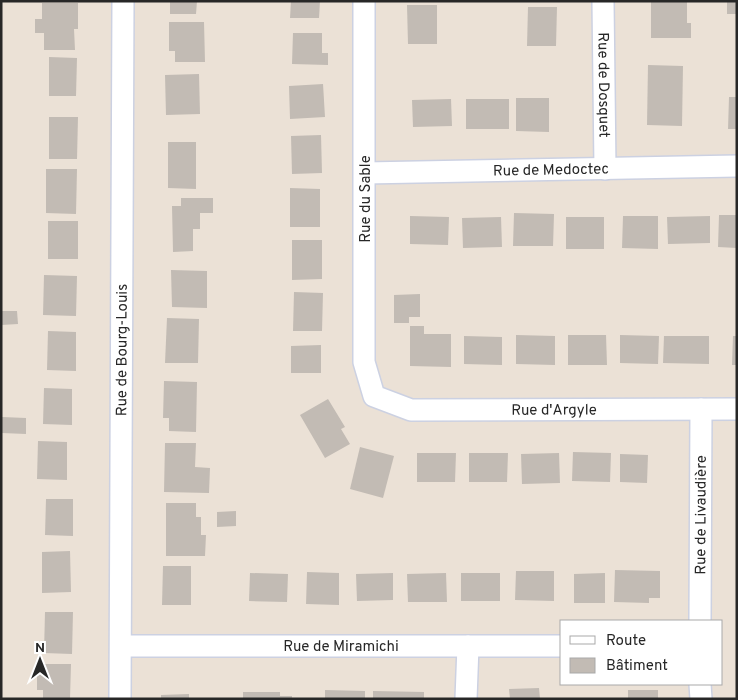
<svg xmlns="http://www.w3.org/2000/svg" width="738" height="700" viewBox="0 0 738 700" font-family="Overpass,sans-serif">
<style>
.building{fill:#c2bbb4}
.lines{fill:none;stroke-linecap:round;stroke-linejoin:round}
.street-casing{stroke:#ccd1e2;stroke-width:24}
.street{stroke:#fff;stroke-width:21}
.labels{text-anchor:middle;stroke-width:5;stroke-linejoin:round;paint-order:stroke}
.street-label{font-size:15px;fill:#272727;stroke:#fff}
</style>
<rect width="100%" height="100%" fill="#ebe1d6"/>
<!-- building -->
<g class="building">
<polygon points="170,1 197,1 196,14 170,14"/>
<polygon points="291,1 320,1 319,18 290,18"/>
<polygon points="651,1 687,1 687,23 691,23 691,38 651,38"/>
<rect x="727" y="1" width="10" height="13"/>
<polygon points="42,3 78,3 78,29 74,29 75,50 44,50 44,33 35,33 35,19 42,19"/>
<polygon points="407,5 437,5 437,44 408,44"/>
<polygon points="528,7 557,7 556,46 527,46"/>
<polygon points="169,22 204,22 205,62 175,62 175,51 169,51"/>
<polygon points="293,33 322,33 322,53 328,53 328,65 292,64"/>
<polygon points="49,57 77,58 76,96 49,96"/>
<polygon points="648,65 683,66 682,126 647,125"/>
<polygon points="199,74 200,114 166,115 165,75"/>
<polygon points="323,84 325,117 290,119 289,86"/>
<polygon points="729,97 737,97 737,129 728,129"/>
<polygon points="516,98 549,98 549,132 516,131"/>
<polygon points="451,99 452,126 413,127 412,100"/>
<rect x="466" y="99" width="43" height="30"/>
<polygon points="49,117 78,117 77,159 49,159"/>
<polygon points="321,135 322,173 292,174 291,136"/>
<polygon points="168,142 196,142 196,189 168,188"/>
<polygon points="46,169 77,169 76,214 46,213"/>
<polygon points="290,188 320,189 320,227 290,227"/>
<polygon points="181,198 213,198 213,213 200,213 200,229 193,229 193,251 173,252 172,206 181,206"/>
<polygon points="514,213 554,214 553,246 513,246"/>
<polygon points="719,215 737,215 737,248 718,247"/>
<polygon points="410,216 449,217 448,245 410,244"/>
<polygon points="623,216 658,216 658,249 622,248"/>
<polygon points="710,216 710,243 668,244 667,217"/>
<polygon points="501,217 502,247 463,248 462,218"/>
<rect x="566" y="217" width="38" height="32"/>
<rect x="48" y="221" width="30" height="38"/>
<polygon points="292,240 322,240 322,279 292,280"/>
<polygon points="171,270 207,271 207,308 172,307"/>
<polygon points="44,275 77,276 76,316 43,315"/>
<polygon points="294,292 323,293 322,331 293,331"/>
<polygon points="420,294 420,317 409,317 409,323 394,323 394,295"/>
<polygon points="1,311 17,311 18,324 1,325"/>
<polygon points="167,318 199,319 198,363 165,363"/>
<polygon points="410,326 424,326 424,334 451,334 451,367 410,366"/>
<polygon points="48,331 76,332 76,371 47,370"/>
<polygon points="516,335 555,336 555,365 516,364"/>
<polygon points="568,335 606,335 607,365 568,365"/>
<polygon points="620,335 659,336 658,364 620,363"/>
<polygon points="464,336 502,337 502,365 464,364"/>
<polygon points="664,336 709,336 709,364 663,363"/>
<polygon points="733,336 737,336 737,365 732,365"/>
<polygon points="321,345 321,373 291,373 291,346"/>
<polygon points="164,381 197,382 196,432 169,431 169,418 163,418"/>
<polygon points="44,388 72,389 72,425 43,424"/>
<polygon points="328,399 345,427 341,429 350,444 325,458 300,415"/>
<polygon points="2,417 26,418 26,434 2,433"/>
<polygon points="38,441 67,442 67,480 37,479"/>
<polygon points="165,443 196,443 195,467 210,468 209,493 164,492"/>
<polygon points="360,447 394,456 383,498 350,489"/>
<polygon points="573,452 611,453 610,482 572,481"/>
<polygon points="417,453 456,453 455,482 417,482"/>
<polygon points="469,453 508,453 507,482 469,482"/>
<polygon points="559,453 560,483 522,484 521,454"/>
<polygon points="620,454 648,455 647,483 620,482"/>
<polygon points="46,499 73,499 73,536 45,535"/>
<polygon points="166,503 196,503 196,517 201,517 201,535 206,535 205,556 166,556"/>
<polygon points="236,511 236,526 217,527 217,512"/>
<polygon points="70,551 71,592 42,593 42,552"/>
<polygon points="163,566 191,566 191,605 162,605"/>
<polygon points="615,570 660,571 660,598 649,598 649,603 614,602"/>
<polygon points="516,571 554,571 554,601 515,600"/>
<polygon points="307,572 339,573 339,605 306,604"/>
<polygon points="250,573 288,574 287,602 249,601"/>
<polygon points="393,573 393,600 357,601 356,574"/>
<polygon points="446,573 447,602 408,602 407,574"/>
<rect x="461" y="573" width="39" height="28"/>
<polygon points="605,573 605,603 574,603 574,574"/>
<polygon points="45,612 73,612 72,654 44,653"/>
<polygon points="37,664 71,664 70,699 43,699 43,690 37,690"/>
<polygon points="539,688 540,699 510,699 509,689"/>
<polygon points="325,690 365,691 365,699 325,699"/>
<rect x="628" y="690" width="30" height="9"/>
<polygon points="373,691 424,692 424,699 373,699"/>
<polygon points="243,692 280,692 280,696 292,696 292,699 243,699"/>
<polygon points="189,694 189,699 161,699 161,695"/>
</g>
<g class="lines">
<!-- street casing -->
<g class="street-casing">
<g id="street">
<path id="s1" d="M364,1V362L374,396L411,410L737,409"/>
<path id="s2" d="M603,1L605,169"/>
<path id="s3" d="M365,173L737,166"/>
<path id="s4" d="M700,621L701,409"/>
<path id="s5" d="M121,646H562"/>
<polyline points="700,684 701,699"/>
<path id="s6" d="M120,699L123,1"/>
<polyline points="466,699 468,646"/>
</g>
</g>
<!-- street -->
<use href="#street" class="street"/>
</g>
<g class="labels">
<!-- street labels -->
<g class="street-label">
<text dy="5" stroke="none"><textPath href="#s2" startOffset="84">Rue de Dosquet</textPath></text>
<text dy="5" stroke="none"><textPath href="#s3" startOffset="186">Rue de Medoctec</textPath></text>
<text transform="translate(365 199) rotate(-90)" y="5">Rue du Sable</text>
<text dy="5" stroke="none"><textPath href="#s6" startOffset="349">Rue de Bourg-Louis</textPath></text>
<text dy="5" stroke="none"><textPath href="#s1" startOffset="579">Rue d'Argyle</textPath></text>
<text dy="5" stroke="none"><textPath href="#s4" startOffset="106">Rue de Livaudière</textPath></text>
<text dy="5" stroke="none"><textPath href="#s5" startOffset="220">Rue de Miramichi</textPath></text>
</g>
</g>
<!-- border -->
<rect width="738" height="700" fill="none" stroke="#272727" stroke-width="5"/>
<!-- legend -->
<rect x="560" y="620" width="162" height="65" fill="#ffffff" stroke="#a9a9a9"/>
<rect x="570" y="636" width="25" height="8" fill="#ffffff" stroke="#a9a9a9"/>
<text x="606" y="645" font-size="15" fill="#272727">Route</text>
<rect x="570" y="658" width="25" height="15" fill="#c2bbb4" stroke="#a9a9a9"/>
<text x="606" y="670" font-size="15" fill="#272727">Bâtiment</text>
<!-- north arrow -->
<g transform="translate(40 660)" stroke="#ffffff" stroke-width="4" paint-order="stroke">
<path d="M0-4L9 19L0 12L-9 19Z" fill="#272727"/>
<text y="-8" font-size="14" font-weight="bold" text-anchor="middle" fill="#272727">N</text>
</g>
</svg>
